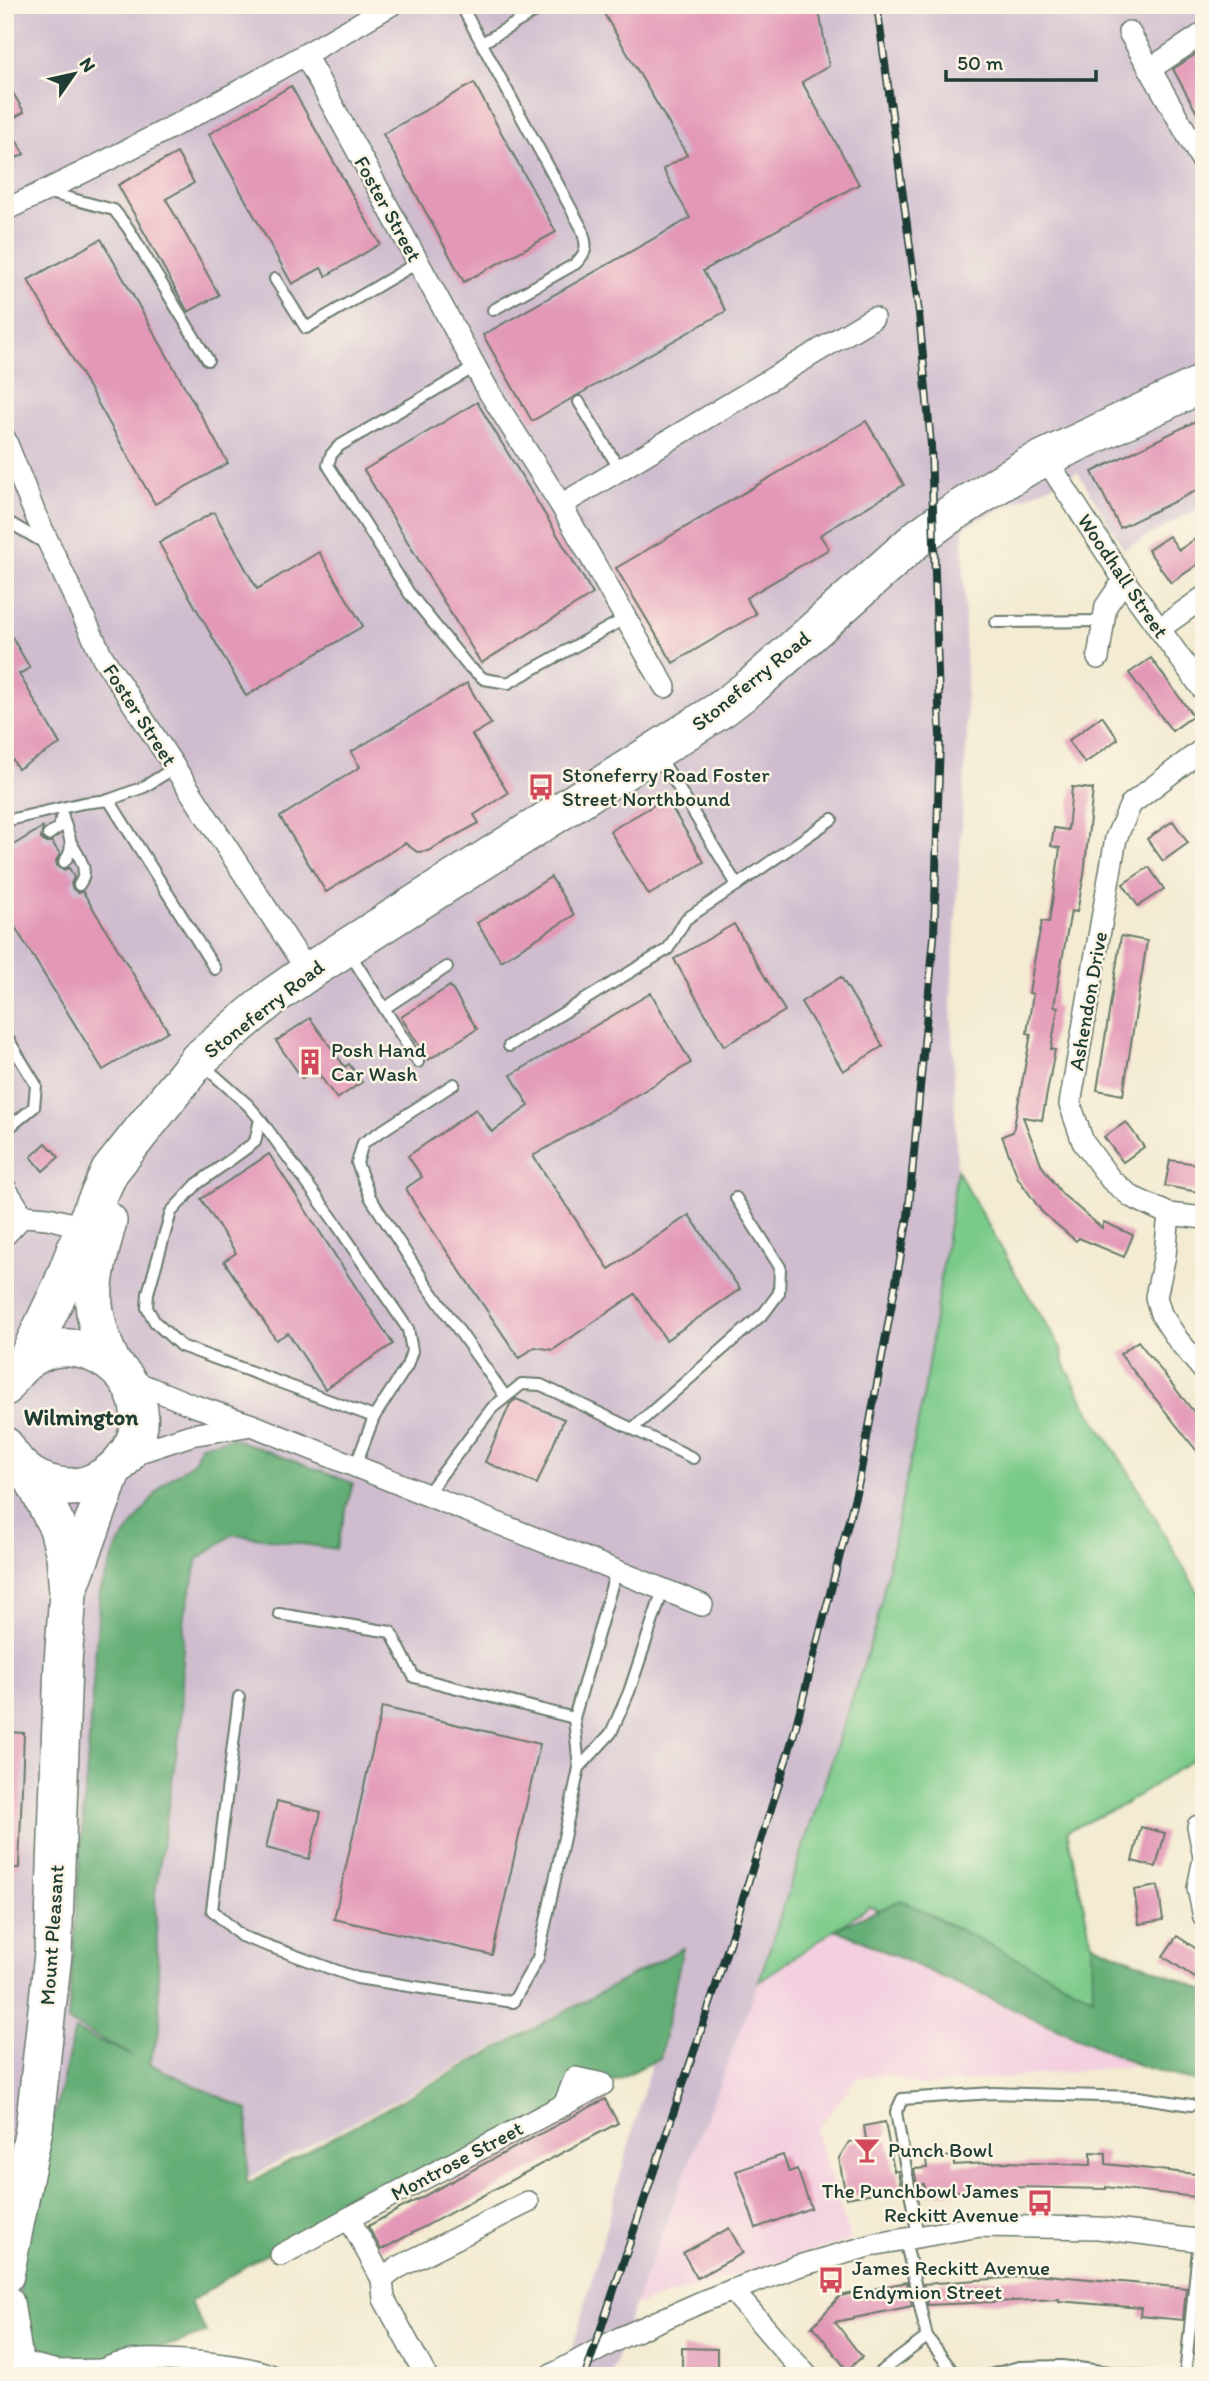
<svg xmlns="http://www.w3.org/2000/svg" width="1209" height="2381" viewBox="0 0 1209 2381" font-family="Itim,sans-serif">
<style>
.built{fill:#f3cfe0}
.industrial{fill:#cfbdcf}
.green{fill:#7aca8a;stroke:#4c845f;stroke-width:2}
.forest{fill:#63ae76;stroke:#417655;stroke-width:2}
.building{fill:#e398b7}
.lines{fill:none;stroke-linecap:round;stroke-linejoin:round}
.lane-casing{stroke:#697a6b;stroke-width:14}
.street-casing{stroke:#697a6b;stroke-width:24}
.highway-casing{stroke:#697a6b;stroke-width:40}
.lane{stroke:#fff;stroke-width:10}
.street{stroke:#fff;stroke-width:21}
.highway{stroke:#fff;stroke-width:37}
.rail-casing{stroke:#1f3d34;stroke-width:8}
.rail{stroke:#fcf5e5;stroke-width:5;stroke-dasharray:16;stroke-linecap:butt}
.labels{text-anchor:middle;stroke-width:5;stroke-linejoin:round;paint-order:stroke}
.street-label{font-size:21px;fill:#1f3d34;stroke:#fcf5e5}
.poi-label{font-size:21px;fill:#1f3d34;stroke:#fcf5e5;text-anchor:start}
.neighbourhood-label{font-size:23px;font-weight:bold;fill:#1f3d34;stroke:#fcf5e5}
</style>
<rect width="100%" height="100%" fill="#fcf5e5"/>
<filter id="ink" filterUnits="userSpaceOnUse"><feTurbulence type="fractalNoise" baseFrequency=".0143" numOctaves="2"/><feDisplacementMap in="SourceGraphic" scale="14" xChannelSelector="R" yChannelSelector="G"/><feConvolveMatrix kernelMatrix="1 2 1 2 8 2 1 2 1" color-interpolation-filters="sRGB"/></filter>
<filter id="wash" filterUnits="userSpaceOnUse"><feTurbulence type="fractalNoise" baseFrequency=".00686" numOctaves="4" result="noise"/><feDisplacementMap in="SourceGraphic" scale="28" xChannelSelector="R" yChannelSelector="G"/><feGaussianBlur stdDeviation="1.57" result="paint"/><feColorMatrix in="noise" values="0 0 0 0 0 0 0 0 0 0 0 0 0 0 0 0 0 1.4 0 .05"/><feComposite in="paint" operator="in"/></filter>
<g filter="url(#wash)">
<rect width="100%" height="100%" fill="#f3ebd2"/>
<!-- built -->
<polygon class="built" points="870,1906 1106,2008 1138,2065 919,2086 888,2075 857,2078 816,2131 851,2240 634,2306 759,1981"/>
<!-- industrial -->
<polygon class="industrial" points="5,5 1204,5 1204,505 1124,549 1078,472 963,527 967,735 951,998 957,1170 923,1398 876,1627 759,1981 634,2306 611,2376 565,2376 683,1948 248,2178 247,2238 55,2376 5,2376"/>
<!-- green -->
<polygon class="green" points="957,1170 1025,1290 1061,1348 1064,1363 1086,1406 1128,1471 1204,1603 1204,1741 1198,1756 1125,1804 1067,1831 1106,2008 870,1906 759,1981 876,1627 923,1398"/>
<!-- forest -->
<g class="forest">
<polygon points="232,1438 353,1483 336,1549 233,1534 198,1559 184,1617 181,1722 155,1893 160,2028 149,2064 248,2110 247,2184 683,1948 660,2058 255,2260 190,2302 206,2332 174,2344 83,2364 48,2355 22,2342 19,2260 75,2030 133,2056 68,2021 100,1592 118,1545 164,1483 195,1461 200,1445"/>
<polygon points="901,1900 1093,1997 1092,1943 1204,1990 1204,2084 1138,2065 835,1929"/>
</g>
<g id="blocks">
<!-- building -->
<g class="building">
<polygon points="599,5 818,5 829,66 802,82 859,184 703,271 726,311 532,421 483,335 690,218 663,169 687,155"/>
<polygon points="1204,49 1204,126 1173,69"/>
<polygon points="5,79 24,112 6,122 24,154 5,164"/>
<polygon points="474,83 556,232 464,282 383,134"/>
<polygon points="291,86 380,244 326,276 321,268 292,284 209,134"/>
<polygon points="177,153 194,183 166,199 219,295 188,312 118,185"/>
<polygon points="101,239 228,463 155,504 28,280"/>
<polygon points="477,402 593,594 481,663 364,470"/>
<polygon points="1204,417 1204,487 1120,528 1092,472"/>
<polygon points="866,421 904,485 820,535 829,549 746,598 756,614 673,663 616,568"/>
<polygon points="214,512 257,589 319,552 363,626 246,696 159,543"/>
<polygon points="1204,533 1204,560 1171,583 1148,550 1169,536 1179,550"/>
<polygon points="5,625 30,668 19,674 60,744 18,769 5,747"/>
<polygon points="1151,658 1193,716 1172,731 1129,673"/>
<polygon points="467,683 491,724 472,735 508,793 474,815 479,823 428,851 417,852 405,843 326,892 280,817 360,767 351,752"/>
<polygon points="1102,716 1118,739 1085,763 1068,741"/>
<polygon points="1072,787 1093,789 1084,875 1077,912 1071,911 1058,982 1054,1006 1058,1007 1051,1049 1055,1050 1042,1120 1023,1117 1042,1166 1062,1194 1102,1228 1104,1222 1133,1235 1124,1257 1079,1238 1076,1241 1042,1212 1018,1178 1002,1136 1013,1132 1026,1061 1031,1034 1027,1033 1033,994 1029,993 1034,962 1042,921 1049,922 1058,863 1060,848 1051,846 1054,828 1068,830"/>
<polygon points="666,798 704,862 649,895 610,831"/>
<polygon points="1173,821 1188,843 1163,861 1147,839"/>
<polygon points="43,827 41,839 45,842 52,842 60,854 56,861 57,866 63,870 69,868 74,877 71,884 73,889 78,893 83,892 168,1031 103,1070 5,911 5,850"/>
<polygon points="1149,867 1164,889 1138,906 1123,884"/>
<polygon points="551,877 574,915 501,961 477,923"/>
<polygon points="734,924 785,1011 724,1046 674,959"/>
<polygon points="1121,936 1147,941 1123,1095 1097,1090"/>
<polygon points="841,977 883,1046 843,1071 801,1002"/>
<polygon points="450,986 477,1029 428,1060 401,1017"/>
<polygon points="651,993 691,1063 533,1156 609,1269 689,1215 740,1289 666,1340 635,1294 553,1350 535,1347 519,1358 414,1203 406,1188 422,1177 408,1156 476,1109 492,1132 529,1106 511,1075"/>
<polygon points="310,1018 345,1067 349,1064 362,1082 337,1099 315,1069 302,1078 276,1041"/>
<polygon points="1126,1122 1144,1147 1123,1162 1104,1137"/>
<polygon points="46,1143 59,1157 43,1171 31,1157"/>
<polygon points="269,1154 393,1344 325,1389 288,1333 276,1340 224,1261 236,1253 201,1199"/>
<polygon points="1170,1160 1204,1165 1204,1193 1165,1186"/>
<polygon points="1138,1341 1204,1425 1204,1460 1120,1354"/>
<polygon points="516,1399 564,1419 537,1484 485,1462 510,1404"/>
<polygon points="382,1707 540,1744 492,1955 334,1919"/>
<polygon points="5,1732 24,1733 19,1868 5,1868"/>
<polygon points="277,1801 321,1812 309,1859 266,1848"/>
<polygon points="1141,1827 1165,1833 1156,1867 1132,1861"/>
<polygon points="1158,1886 1163,1920 1139,1924 1134,1890"/>
<polygon points="1177,1936 1204,1954 1204,1984 1163,1956"/>
<polygon points="605,2099 618,2123 381,2250 368,2226"/>
<polygon points="885,2122 894,2171 898,2171 901,2188 846,2198 839,2158 849,2142 866,2139 864,2126"/>
<polygon points="1091,2152 1106,2153 1106,2164 1204,2175 1204,2198 1106,2187 1106,2189 1010,2187 924,2194 924,2184 917,2185 914,2169 927,2168 926,2159 954,2156 954,2165 1004,2162 1091,2165"/>
<polygon points="783,2155 789,2172 797,2169 811,2208 756,2228 736,2171"/>
<polygon points="729,2228 743,2253 697,2278 683,2253"/>
<polygon points="1046,2275 1186,2288 1183,2320 1140,2316 1141,2308 1059,2301 1059,2299 928,2305 923,2284"/>
<polygon points="907,2282 912,2306 835,2322 862,2357 847,2370 814,2327 812,2327 840,2296"/>
<polygon points="682,2348 717,2349 717,2375 682,2375"/>
</g>
</g>
</g>
<g filter="url(#ink)">
<use href="#blocks" fill-opacity="0" stroke="#697a6b" stroke-width="2"/>
<g class="lines">
<!-- lane casing -->
<g class="lane-casing">
<g id="lane">
<path d="M461,5L581,227C587,244 589,251 575,264L493,310"/>
<polyline points="482,43 546,5"/>
<polyline points="46,192 114,210 128,228 208,360"/>
<polyline points="275,279 306,328 417,263"/>
<polyline points="475,367 339,446 331,455 328,465 409,593 467,665 484,679 508,683 626,618"/>
<polyline points="579,402 620,470"/>
<polyline points="5,520 46,544"/>
<polyline points="996,622 1103,621"/>
<polyline points="658,754 737,885 832,819"/>
<polyline points="109,800 215,969"/>
<path d="M63,818C68,834 77,847 64,862"/>
<polyline points="5,821 83,803 109,800 144,787 174,768"/>
<polyline points="48,835 58,828 63,816"/>
<path d="M72,844C80,859 90,870 79,885"/>
<polyline points="349,952 418,1062"/>
<polyline points="385,1008 447,967"/>
<polyline points="5,1034 36,1085 34,1107 5,1131"/>
<polyline points="509,1046 668,949 686,919 737,885"/>
<polyline points="202,1064 248,1105 260,1119 255,1142 197,1184 171,1212 148,1293 147,1308 155,1322 181,1346 374,1417 355,1467"/>
<polyline points="454,1084 363,1143 357,1163 370,1197 426,1284 505,1396"/>
<polyline points="260,1119 335,1222 408,1329 412,1351 407,1366 374,1417"/>
<polyline points="632,1429 764,1313 779,1293 780,1267 736,1198"/>
<polyline points="426,1495 492,1408 522,1384 541,1385 693,1458"/>
<polyline points="279,1614 391,1632 414,1677 574,1718"/>
<polyline points="239,1697 212,1910 241,1936 357,1978 513,2002 538,1958 579,1768 611,1733 629,1692 663,1590"/>
<polyline points="579,1768 574,1718 616,1571"/>
<polyline points="918,2237 896,2112 902,2099 993,2093 1138,2097 1191,2105"/>
<polyline points="905,2239 927,2337"/>
<polyline points="875,2376 927,2337 956,2376"/>
<polyline points="986,2376 1019,2367 1062,2366 1140,2376"/>
<polyline points="1185,2376 1199,2240"/>
</g>
</g>
<!-- street casing -->
<g class="street-casing">
<g id="street">
<polyline points="1129,32 1204,164"/>
<polyline points="305,55 489,392 561,505 665,687"/>
<polyline points="1150,69 1204,33"/>
<path d="M5,210C137,148 265,79 391,5"/>
<polyline points="5,439 35,514 102,656 308,972"/>
<polyline points="1046,459 1124,580 1204,691"/>
<polyline points="561,505 873,318"/>
<polyline points="1159,629 1204,597"/>
<polyline points="1098,658 1106,606 1124,580"/>
<polyline points="1204,748 1131,804 1116,838 1070,1104 1083,1142 1111,1180 1132,1197 1169,1214 1204,1218"/>
<polyline points="5,1188 23,1216"/>
<polyline points="1169,1214 1165,1255 1156,1297 1161,1314 1178,1340 1204,1371"/>
<polyline points="5,1235 23,1216 48,1218 84,1227"/>
<polyline points="128,1379 192,1405 252,1425 702,1605"/>
<polyline points="127,1456 191,1435 246,1426"/>
<polyline points="1198,1826 1204,1857"/>
<polyline points="1204,1858 1198,1888 1204,1917"/>
<path d="M349,2218C433,2173 518,2129 603,2084L575,2078L564,2105"/>
<polyline points="281,2255 349,2218 382,2279"/>
<polyline points="732,2290 807,2376"/>
<polyline points="21,2362 57,2371 100,2370"/>
<path d="M89,2376C102,2369 116,2364 131,2361C159,2357 246,2364 272,2376"/>
<polyline points="426,2376 384,2299 382,2279 397,2268 528,2202"/>
<polyline points="550,2376 620,2338 706,2300 798,2266 877,2244 980,2226 1099,2228 1204,2241"/>
</g>
</g>
<!-- highway casing -->
<g class="highway-casing">
<g id="highway">
<path d="M108,1221C93,1279 84,1304 111,1361"/>
<polyline points="26,1361 62,1285 84,1227 110,1171 198,1060 275,995 308,972 723,708 753,685 919,537 948,516 1028,466 1204,383"/>
<path d="M5,1387C60,1292 188,1390 120,1463C107,1477 88,1488 69,1487C39,1485 19,1472 5,1446"/>
<polyline points="70,1586 112,1472"/>
<polyline points="5,2275 34,2129 53,1954 63,1663 68,1593 65,1555 58,1528 32,1477"/>
<polyline points="5,2303 13,2353"/>
</g>
</g>
<!-- lane -->
<use href="#lane" class="lane"/>
<!-- street -->
<use href="#street" class="street"/>
<!-- highway -->
<use href="#highway" class="highway"/>
<!-- rail casing -->
<g class="rail-casing">
<polyline id="rail" points="585,2376 714,1992 792,1741 859,1481 908,1217 934,937 940,737 931,445 919,313 877,5"/>
</g>
<!-- rail -->
<use href="#rail" class="rail"/>
</g>
</g>
<!-- icons -->
<defs>
<g id="bus-bare" transform="scale(2.1)"><path d="M-5-6H5V4H4V6H2V4H-2V6H-4V4H-5ZM-3.5-4V0h7V-4ZM-3.5 1.2v1.5H-2V1.2ZM2 1.2v1.5H3.5V1.2Z" fill="#d1495b" stroke="#fcf5e5" stroke-width="2.5" paint-order="stroke"/></g>
<g id="building-bare" transform="scale(2.1)"><path d="M-4-6H4V6H1V3H-1V6H-4ZM-2.5-4.3h1.7v1.8h-1.7ZM.8-4.3h1.7v1.8H.8ZM-2.5-1h1.7V.8h-1.7ZM.8-1h1.7V.8H.8Z" fill="#d1495b" stroke="#fcf5e5" stroke-width="2.5" paint-order="stroke"/></g>
<g id="bar-bare" transform="scale(2.1)"><path d="M-6-5H6L.8 .8V4.5H3.5V6h-7V4.5H-.8V.8Z" fill="#d1495b" stroke="#fcf5e5" stroke-width="2.5" paint-order="stroke"/></g>
</defs>
<g fill-rule="evenodd">
<use href="#bus-bare" x="541" y="787"/>
<use href="#building-bare" x="310" y="1062"/>
<use href="#bar-bare" x="867" y="2150"/>
<use href="#bus-bare" x="1040" y="2203"/>
<use href="#bus-bare" x="831" y="2280"/>
</g>
<g class="labels">
<!-- street labels -->
<g class="street-label">
<text transform="translate(388 209) rotate(61)" y="7">Foster Street</text>
<text transform="translate(1123 576) rotate(56)" y="7">Woodhall Street</text>
<text transform="translate(751 681) rotate(-39)" y="7">Stoneferry Road</text>
<text transform="translate(140 715) rotate(57)" y="7">Foster Street</text>
<text transform="translate(1088 1001) rotate(-80)" y="7">Ashendon Drive</text>
<text transform="translate(264 1009) rotate(-38)" y="7">Stoneferry Road</text>
<text transform="translate(52 1935) rotate(-86)" y="7">Mount Pleasant</text>
<text transform="translate(457 2161) rotate(-28)" y="7">Montrose Street</text>
</g>
<!-- poi labels -->
<g class="poi-label">
<text x="562" y="782">Stoneferry Road Foster<tspan x="562" dy="24">Street Northbound</tspan></text>
<text x="331" y="1057">Posh Hand<tspan x="331" dy="24">Car Wash</tspan></text>
<text x="888" y="2157">Punch Bowl</text>
<text x="1019" y="2198" text-anchor="end">The Punchbowl James<tspan x="1019" dy="24">Reckitt Avenue</tspan></text>
<text x="852" y="2275">James Reckitt Avenue<tspan x="852" dy="24">Endymion Street</tspan></text>
</g>
<!-- neighbourhood labels -->
<g class="neighbourhood-label">
<text x="81" y="1425">Wilmington</text>
</g>
</g>
<!-- margin -->
<rect width="1209" height="2381" fill="none" stroke="#fcf5e5" stroke-width="28"/>
<!-- north arrow -->
<g transform="translate(74 74) rotate(56)" stroke="#fcf5e5" stroke-width="5" paint-order="stroke">
<path d="M0-5L12 26L0 18L-12 26Z" fill="#1f3d34"/>
<text y="-10" font-size="19" font-weight="bold" text-anchor="middle" fill="#1f3d34">N</text>
</g>
<!-- scale -->
<path d="M946 70v10h150v-10" fill="none" stroke="#1f3d34" stroke-width="3.5"/>
<text x="957" y="70" font-size="21" fill="#1f3d34" stroke="#fcf5e5" stroke-width="5" paint-order="stroke">50 m</text>
</svg>
